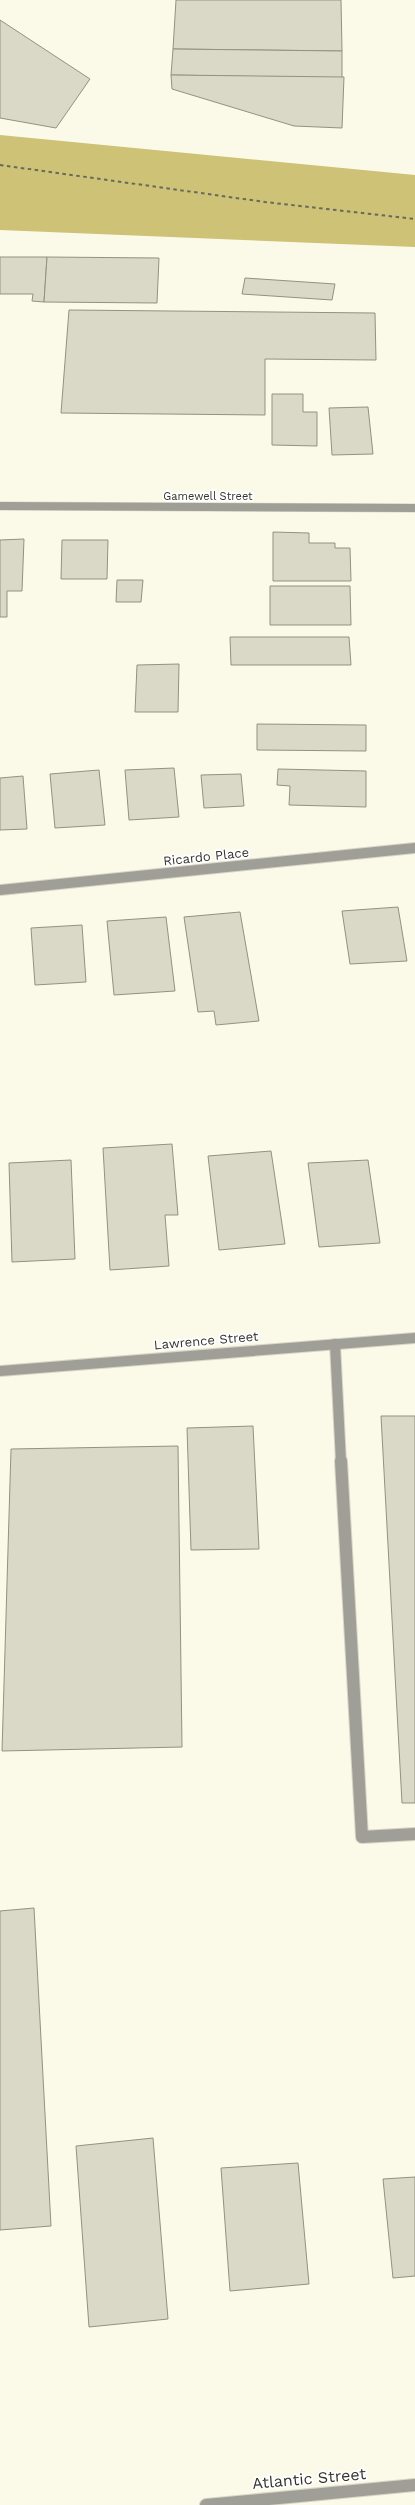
<svg xmlns="http://www.w3.org/2000/svg" width="415" height="2505" viewBox="0 0 415 2505" font-family="'Work Sans',sans-serif">
<style>
.forest{fill:#cdc275}
.building{fill:#dad8c7;stroke:#939181}
.lines{fill:none;stroke-linecap:round;stroke-linejoin:round}
.service-far1-casing{stroke:#d7d6c7;stroke-width:12}
.service-casing{stroke:#d7d6c7;stroke-width:14}
.minor-far1-casing{stroke:#d7d6c7;stroke-width:9}
.minor-casing{stroke:#d7d6c7;stroke-width:12}
.tertiary-casing{stroke:#d7d6c7;stroke-width:14}
.service-far1{stroke:#a09f97;stroke-width:10}
.service{stroke:#a09f97;stroke-width:12}
.minor-far1{stroke:#a09f97;stroke-width:8}
.minor{stroke:#a09f97;stroke-width:10}
.tertiary{stroke:#a09f97;stroke-width:12}
.rail{stroke:#69685f;stroke-width:2;stroke-dasharray:3.5 3.5;stroke-linecap:butt}
.labels{text-anchor:middle;stroke-width:3.5;stroke-linejoin:round;paint-order:stroke}
.far-street-label{font-size:11px;fill:#35342e;stroke:#fff}
.street-label{font-size:13px;fill:#35342e;stroke:#fff}
.near-street-label{font-size:16px;fill:#35342e;stroke:#fff}
</style>
<rect width="100%" height="100%" fill="#fbf9e8"/>
<!-- forest -->
<polygon class="forest" points="0,135 415,175 415,247 0,230"/>
<!-- building -->
<g class="building">
<polygon points="176,0 341,0 342,51 173,49"/>
<polygon points="0,20 90,79 56,128 0,118"/>
<polygon points="173,49 342,51 342,78 171,75"/>
<polygon points="171,75 344,77 342,128 294,126 172,89"/>
<polygon points="0,257 47,257 44,302 32,301 33,294 0,294"/>
<polygon points="47,257 159,258 157,303 44,302"/>
<polygon points="245,278 335,284 332,300 242,294"/>
<polygon points="69,310 375,313 376,360 265,359 265,415 61,413"/>
<polygon points="272,394 303,394 303,412 317,412 317,446 272,445"/>
<polygon points="368,407 373,454 332,455 329,408"/>
<polygon points="273,532 309,533 309,543 335,543 335,548 350,548 351,581 273,581"/>
<polygon points="24,539 22,591 7,591 7,617 0,617 0,540"/>
<polygon points="62,540 108,540 107,579 61,579"/>
<polygon points="117,580 143,580 141,602 116,602"/>
<polygon points="270,586 350,586 351,625 270,625"/>
<polygon points="230,637 349,637 351,665 231,665"/>
<polygon points="179,664 178,712 135,712 137,665"/>
<polygon points="257,724 366,725 366,751 257,750"/>
<polygon points="174,768 179,817 129,820 125,770"/>
<polygon points="278,769 366,771 366,807 289,805 290,786 277,785"/>
<polygon points="99,770 105,825 55,828 50,774"/>
<polygon points="241,774 244,806 204,808 201,775"/>
<polygon points="23,776 27,829 0,830 0,778"/>
<polygon points="398,907 407,961 350,964 342,911"/>
<polygon points="240,912 259,1021 216,1025 214,1011 198,1012 184,917"/>
<polygon points="166,917 175,991 114,995 107,921"/>
<polygon points="82,925 86,982 35,985 31,928"/>
<polygon points="172,1144 178,1215 165,1215 169,1266 110,1270 103,1148"/>
<polygon points="271,1151 285,1244 219,1250 208,1156"/>
<polygon points="71,1160 75,1259 12,1262 9,1163"/>
<polygon points="368,1160 380,1243 319,1247 308,1163"/>
<polygon points="381,1416 415,1416 415,1803 402,1803"/>
<polygon points="253,1426 259,1549 191,1550 187,1428"/>
<polygon points="178,1446 182,1747 2,1751 11,1449"/>
<polygon points="34,1908 51,2226 0,2230 0,1911"/>
<polygon points="153,2138 168,2319 89,2327 76,2146"/>
<polygon points="298,2163 309,2284 230,2291 221,2168"/>
<polygon points="415,2177 415,2276 393,2278 383,2179"/>
</g>
<g class="lines">
<!-- service-far1 casing -->
<g class="service-far1-casing">
<polyline id="service-far1" points="335,1344 341,1462"/>
</g>
<!-- service casing -->
<g class="service-casing">
<polyline id="service" points="341,1461 362,1837 415,1834"/>
</g>
<!-- minor-far1 casing -->
<g class="minor-far1-casing">
<polyline id="minor-far1" points="0,506 415,508"/>
</g>
<!-- minor casing -->
<g class="minor-casing">
<g id="minor">
<polyline points="0,890 415,848"/>
<polyline points="0,1371 415,1338"/>
</g>
</g>
<!-- tertiary casing -->
<g class="tertiary-casing">
<polyline id="tertiary" points="206,2505 415,2485"/>
</g>
<!-- service-far1 -->
<use href="#service-far1" class="service-far1"/>
<!-- service -->
<use href="#service" class="service"/>
<!-- minor-far1 -->
<use href="#minor-far1" class="minor-far1"/>
<!-- minor -->
<use href="#minor" class="minor"/>
<!-- tertiary -->
<use href="#tertiary" class="tertiary"/>
<!-- rail -->
<polyline class="rail" points="0,165 265,202 415,219"/>
</g>
<g class="labels">
<!-- far-street labels -->
<g class="far-street-label">
<text x="208" y="500">Gamewell Street</text>
</g>
<!-- street labels -->
<g class="street-label">
<text transform="translate(206 856) rotate(-6)" y="5">Ricardo Place</text>
<text transform="translate(206 1340) rotate(-5)" y="5">Lawrence Street</text>
</g>
<!-- near-street labels -->
<g class="near-street-label">
<text transform="translate(309 2478) rotate(-5)" y="6">Atlantic Street</text>
</g>
</g>
</svg>
